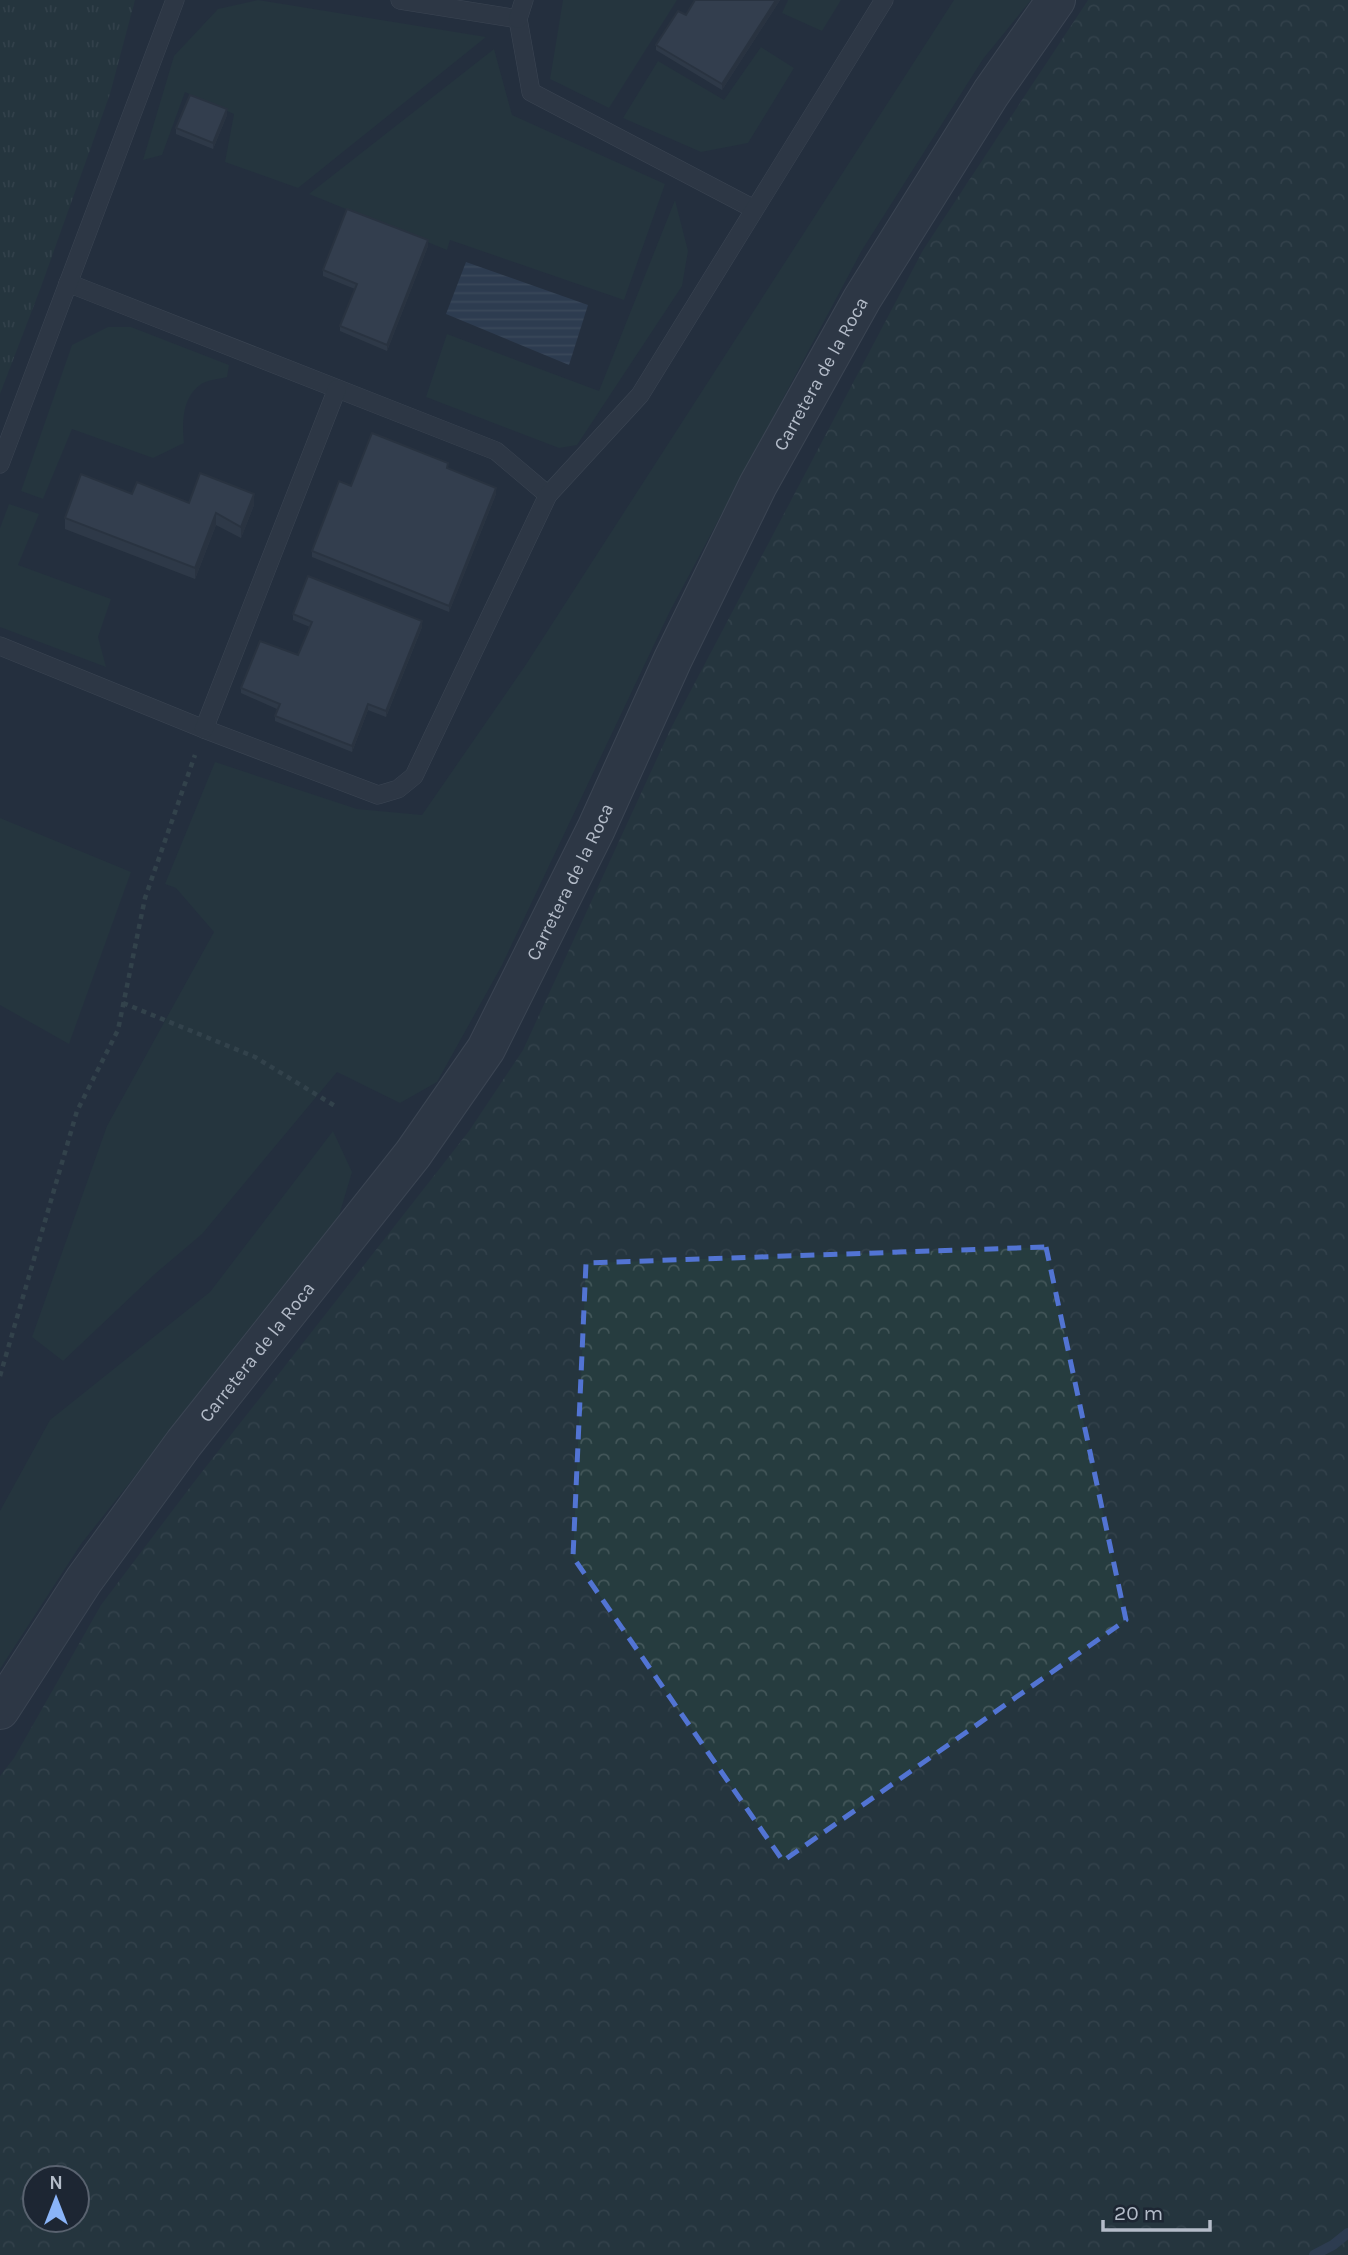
<svg xmlns="http://www.w3.org/2000/svg" width="1348" height="2255" viewBox="0 0 1348 2255" font-family="Karla,sans-serif">
<style>
.green{fill:#263c3f}
.forest{fill:url(#forest-crowns);fill-rule:evenodd}
.park{fill:url(#park-tufts)}
.water{fill:url(#water-rules)}
.lines{fill:none;stroke-linecap:round;stroke-linejoin:round}
.stream{stroke:#394c67;stroke-width:10}
.service-casing{stroke:#565f6c;stroke-width:19}
.tertiary-casing{stroke:#565f6c;stroke-width:40}
.path{stroke:#44595c;stroke-width:4.5;stroke-dasharray:5 5;stroke-linecap:butt}
.service{stroke:#38414e;stroke-width:18}
.tertiary{stroke:#38414e;stroke-width:38}
.wall{fill:#3b4654}
.shaded-wall{fill:#303945}
.building{fill:#455162;stroke:#303945;stroke-width:2}
.marked{fill:none;stroke:#5274d3;stroke-width:5;stroke-dasharray:14 9;stroke-linejoin:round}
.labels{text-anchor:middle;stroke-width:5;stroke-linejoin:round;paint-order:stroke}
.street-label{font-size:19px;fill:#b4bcc9;stroke:#1d2633}
</style>
<defs>
<pattern id="forest-crowns" width="20" height="18" patternUnits="userSpaceOnUse" patternTransform="scale(1.75)"><rect width="20" height="18" fill="#263c3f"/><path d="M2 6a3 3 0 1 1 6 0M12 15a3 3 0 1 1 6 0" fill="none" stroke="#435659"/></pattern>
<pattern id="park-tufts" width="24" height="20" patternUnits="userSpaceOnUse" patternTransform="scale(1.75)"><rect width="24" height="20" fill="#263c3f"/><path d="M3 7l-1-3M5 7V3M7 7l1-3M15 17l-1-3M17 17v-4M19 17l1-3" fill="none" stroke="#435659"/></pattern>
<pattern id="water-rules" width="6" height="5" patternUnits="userSpaceOnUse" patternTransform="scale(1.75)"><rect width="6" height="5" fill="#394c67"/><path d="M0 2.5h6" fill="none" stroke="#53647b"/></pattern>
</defs>
<rect width="100%" height="100%" fill="#242f3e"/>
<!-- green -->
<g class="green">
<polygon points="258,0 486,37 298,188 225,162 234,114 185,92 162,155 143,160 174,56 218,9"/>
<polygon points="563,0 677,0 609,108 550,79"/>
<polygon points="788,0 841,0 822,31 782,13"/>
<polygon points="954,0 1031,0 983,59 862,250 670,611 502,965 437,1082 400,1103 337,1072 202,1234 156,1273 63,1361 32,1337 107,1126 214,932 176,888 165,884 215,762 357,809 422,815 525,666"/>
<polygon points="761,47 794,68 748,143 701,152 623,118 658,61 724,100"/>
<polygon points="494,49 512,115 665,184 624,300 450,240 447,250 309,194"/>
<polygon points="675,200 688,251 682,286 577,445 559,448 426,397 447,334 599,391"/>
<path d="M108,327H131L229,365L227,377C219,379 206,380 200,385C182,398 182,423 184,443L153,458L72,429L43,499L21,491L72,345Z"/>
<polygon points="9,504 39,514 18,565 111,599 98,637 106,667 0,627 0,528"/>
<polygon points="0,818 131,872 69,1044 0,1005"/>
<polygon points="333,1131 352,1172 337,1222 81,1544 0,1669 0,1511 50,1420 210,1292"/>
</g>
<!-- forest -->
<path class="forest" d="M1088,0H1348V2255H0V1776L14,1758L101,1605L194,1482L469,1131L523,1050L671,728L923,250ZM35,2178H77V2220H35Z"/>
<!-- park -->
<polygon class="park" points="0,0 135,0 110,94 41,287 0,394"/>
<!-- water -->
<polygon class="water" points="466,262 588,305 569,365 446,314"/>
<g class="lines">
<!-- stream -->
<polyline class="stream" points="1314,2255 1333,2245 1348,2233"/>
<!-- service casing -->
<g class="service-casing">
<g id="service">
<polyline points="400,0 518,19 531,92 754,209"/>
<polyline points="518,19 524,0"/>
<polyline points="68,283 496,451 548,495"/>
<polyline points="0,464 175,0"/>
<polyline points="0,646 204,729 378,795 398,789 414,776 548,495 640,395 884,0"/>
<polyline points="204,729 337,389"/>
</g>
</g>
<!-- tertiary casing -->
<g class="tertiary-casing">
<g id="tertiary">
<path id="s1" d="M0,1710L84,1580L184,1443L413,1154L486,1049L596,829L673,659L758,485L862,299L991,93L1056,0"/>
</g>
</g>
<!-- path -->
<g class="path">
<polyline points="123,1003 255,1057 335,1106"/>
<polyline points="0,1376 77,1111 118,1030 145,898 195,755"/>
</g>
<!-- service -->
<use href="#service" class="service"/>
<!-- tertiary -->
<use href="#tertiary" class="tertiary"/>
</g>
<!-- wall -->
<g class="wall">
<polygon points="695,0 780,0 722,90 656,50 656,45 686,15"/>
<polygon points="227,115 213,149 176,134 176,128"/>
<polygon points="428,246 387,351 340,331 340,326 355,289 323,276 323,270"/>
<polygon points="448,469 496,494 449,612 312,557 312,551 351,486"/>
<polygon points="189,503 254,505 241,538 216,525 195,579 65,529 65,518"/>
<polygon points="293,614 422,627 386,717 368,710 352,752 275,721 275,716 277,709 241,693 241,688 298,655 310,627 293,620"/>
</g>
<!-- shaded-wall -->
<g class="shaded-wall">
<polygon points="776,0 780,0 722,90 722,84"/>
<polygon points="227,109 227,115 213,149 213,143"/>
<polygon points="428,240 428,246 387,351 387,345"/>
<polygon points="496,488 496,494 449,612 449,606"/>
<polygon points="254,494 254,505 241,538 241,527"/>
<polygon points="216,513 216,525 195,579 195,568"/>
<polygon points="422,621 422,627 386,717 386,711"/>
<polygon points="368,704 368,710 352,752 352,746"/>
</g>
<!-- building -->
<g class="building">
<polygon points="695,0 776,0 722,84 656,45 678,11 686,15"/>
<polygon points="190,95 227,109 213,143 176,128"/>
<polygon points="347,209 428,240 387,345 340,326 357,284 323,270"/>
<polygon points="372,433 448,463 447,468 496,488 449,606 312,551 339,481 351,486"/>
<polygon points="200,473 254,494 241,527 216,513 195,568 65,518 81,474 132,494 137,482 189,503"/>
<polygon points="308,576 422,621 386,711 368,704 352,746 275,716 280,704 241,688 260,641 298,655 312,622 293,614"/>
</g>
<!-- marked area -->
<path d="M0 0H1348V2255H0ZM1046,1247L1126,1620L783,1861L573,1557L586,1263Z" fill="#242f3e" fill-opacity=".55" fill-rule="evenodd"/>
<path class="marked" d="M1046,1247L1126,1620L783,1861L573,1557L586,1263Z"/>
<g class="labels">
<!-- street labels -->
<g class="street-label">
<text dy="7" stroke="none"><textPath href="#s1" startOffset="1575">Carretera de la Roca</textPath></text>
<text dy="7" stroke="none"><textPath href="#s1" startOffset="1008">Carretera de la Roca</textPath></text>
<text dy="7" stroke="none"><textPath href="#s1" startOffset="441">Carretera de la Roca</textPath></text>
</g>
</g>
<!-- north arrow -->
<g transform="translate(56 2199)"><circle r="33" fill="#1d2633" stroke="#59626f" stroke-width="2"/>
<path d="M0-5L12 26L0 18L-12 26Z" fill="#8ab4f8"/>
<text y="-10" font-size="19" font-weight="bold" text-anchor="middle" fill="#b4bcc9">N</text>
</g>
<!-- scale -->
<path d="M1103 2220v10h107v-10" fill="none" stroke="#b4bcc9" stroke-width="3.5"/>
<text x="1114" y="2220" font-size="21" fill="#b4bcc9" stroke="#1d2633" stroke-width="5" paint-order="stroke">20 m</text>
</svg>
